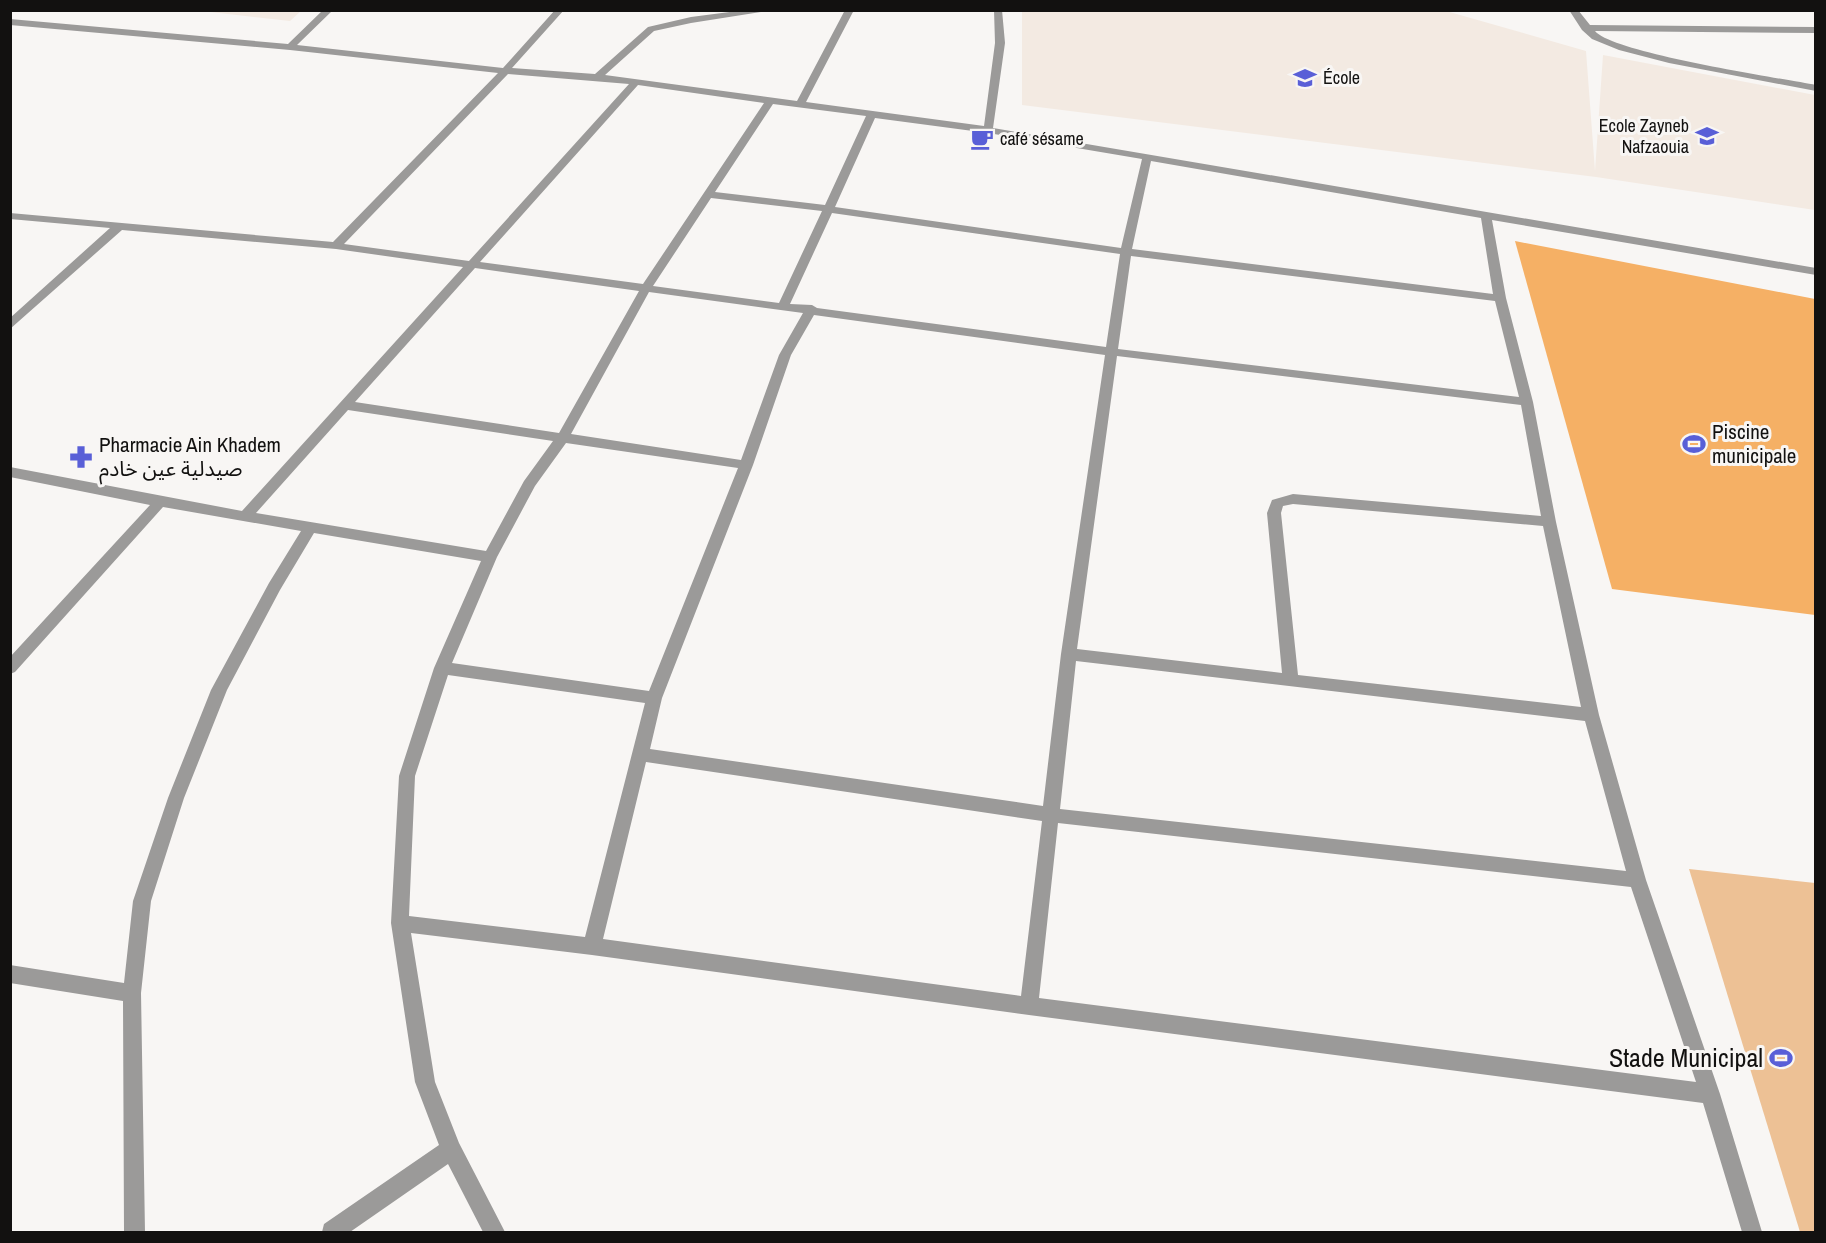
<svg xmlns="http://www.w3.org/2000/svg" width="1826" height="1243" viewBox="0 0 1826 1243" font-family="'Archivo Narrow','Noto Sans Arabic',sans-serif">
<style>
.built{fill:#f3eae2}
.green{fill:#edc195}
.water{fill:#f5b065}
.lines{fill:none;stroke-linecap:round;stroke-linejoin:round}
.minor{fill:#9b9a99;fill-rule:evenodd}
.labels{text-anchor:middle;stroke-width:6;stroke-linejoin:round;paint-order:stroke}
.far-poi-label{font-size:18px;fill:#121110;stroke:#f8f6f4;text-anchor:start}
.poi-label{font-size:21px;fill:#121110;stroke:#f8f6f4;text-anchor:start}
.near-poi-label{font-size:26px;fill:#121110;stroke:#f8f6f4;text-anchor:end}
</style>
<rect width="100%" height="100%" fill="#f8f6f4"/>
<!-- built -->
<g class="built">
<polygon points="202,11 301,11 290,21"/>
<polygon points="1022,11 1446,11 1586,51 1595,171 1603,55 1815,95 1815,210 1596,177 1022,105"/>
</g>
<!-- green -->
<polygon class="green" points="1689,869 1815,883 1815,1232 1800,1232"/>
<!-- water -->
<polygon class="water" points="1515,241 1815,299 1815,615 1612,589"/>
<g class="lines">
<!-- minor -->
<g class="minor">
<path d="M323,10H333L297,45L503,68L555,10H564L512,68L595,74L648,27L691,17L745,10H773L691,23L654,31L605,75L797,101L845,10H854L806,102L984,126L995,43L994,10H1002L1005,43L993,128L1816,268V275L1492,220L1506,298L1533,402L1556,522L1599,715L1646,880L1720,1094L1762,1232H1742L1703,1103L1029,1015L592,955L411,933L435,1082L459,1143L505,1232H483L448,1164L350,1232H322L324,1224L439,1145L415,1082L391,923L399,776L434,668L481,561L314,533L280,590L227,690L184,798L151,901L141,993L145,1232H124L123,1001L10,983V965L124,983L133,901L168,798L211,690L269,583L301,531L163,507L15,672L10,674V657L150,505L10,477V467L242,511L463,267L336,249L122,230L10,329V318L110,228L10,219V213L333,242L498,73L290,50L10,25V19L288,44ZM508,74L629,84L469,261L344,244ZM638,85L764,103L643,284L480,262ZM773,104L866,116L825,205L715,192ZM875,118L988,133L1142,159L1121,248L835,207ZM1151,161L1481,218L1493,294L1132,249ZM711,198L822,211L779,303L653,286ZM832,213L1120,254L1106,347L817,308L812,305L790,304ZM1131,256L1495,301L1519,397L1118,349ZM475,268L639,291L559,433L355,402ZM649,292L803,313L779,355L741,460L571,434ZM814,315L1105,355L1061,654L1043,806L650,749L662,698L753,465L791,355ZM1117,356L1521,405L1541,516L1293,494L1272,500L1267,513L1282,673L1077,649ZM348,410L553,441L524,481L486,551L256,513ZM566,443L738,468L649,691L452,663L497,557L535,486ZM1293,504L1543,526L1581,707L1298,675L1281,513L1283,506ZM1076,661L1585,721L1626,871L1060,809ZM448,675L645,703L585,937L409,916L415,776ZM646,762L1042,821L1021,996L603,939ZM1058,823L1631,887L1696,1082L1039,998Z"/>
<path d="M1569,10H1578L1590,25L1816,27V33L1595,31C1613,53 1779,78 1816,85V91L1669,63L1619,50L1592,39L1582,30Z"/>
</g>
</g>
<!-- icons -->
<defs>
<g id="school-bare" transform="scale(1.8)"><path d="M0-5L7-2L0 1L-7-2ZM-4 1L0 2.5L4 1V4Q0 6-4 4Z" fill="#595fd7" stroke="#f8f6f4" stroke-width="2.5" paint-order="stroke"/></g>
<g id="cafe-bare" transform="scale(1.8)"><path d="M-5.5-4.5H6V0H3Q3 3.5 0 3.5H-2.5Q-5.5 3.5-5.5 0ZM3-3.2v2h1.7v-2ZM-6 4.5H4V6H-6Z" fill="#595fd7" stroke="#f8f6f4" stroke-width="2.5" paint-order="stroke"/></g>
<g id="stadium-bare" transform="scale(1.8)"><path d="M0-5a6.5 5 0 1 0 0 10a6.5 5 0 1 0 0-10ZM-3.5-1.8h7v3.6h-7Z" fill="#595fd7" stroke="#f8f6f4" stroke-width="2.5" paint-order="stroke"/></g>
<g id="pharmacy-bare" transform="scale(1.8)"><path d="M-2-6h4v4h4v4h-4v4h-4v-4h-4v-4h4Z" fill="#595fd7" stroke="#f8f6f4" stroke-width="2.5" paint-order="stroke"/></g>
</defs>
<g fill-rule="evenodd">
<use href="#school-bare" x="1305" y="78"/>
<use href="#school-bare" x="1707" y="136"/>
<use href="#cafe-bare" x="982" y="139"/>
<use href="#stadium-bare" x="1694" y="444"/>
<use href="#pharmacy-bare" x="81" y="457"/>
<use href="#stadium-bare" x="1781" y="1058"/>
</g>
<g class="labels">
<!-- far-poi labels -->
<g class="far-poi-label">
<text x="1323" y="84">École</text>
<text x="1689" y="132" text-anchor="end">Ecole Zayneb<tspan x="1689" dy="21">Nafzaouia</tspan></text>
<text x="1000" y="145">café sésame</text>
</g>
<!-- poi labels -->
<g class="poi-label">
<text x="1712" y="439">Piscine<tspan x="1712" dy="24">municipale</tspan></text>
<text x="99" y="452">Pharmacie Ain Khadem<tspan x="99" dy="24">صيدلية عين خادم</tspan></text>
</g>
<!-- near-poi labels -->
<g class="near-poi-label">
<text x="1763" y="1067">Stade Municipal</text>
</g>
</g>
<!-- border -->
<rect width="1826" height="1243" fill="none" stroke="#121110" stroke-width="24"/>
</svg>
